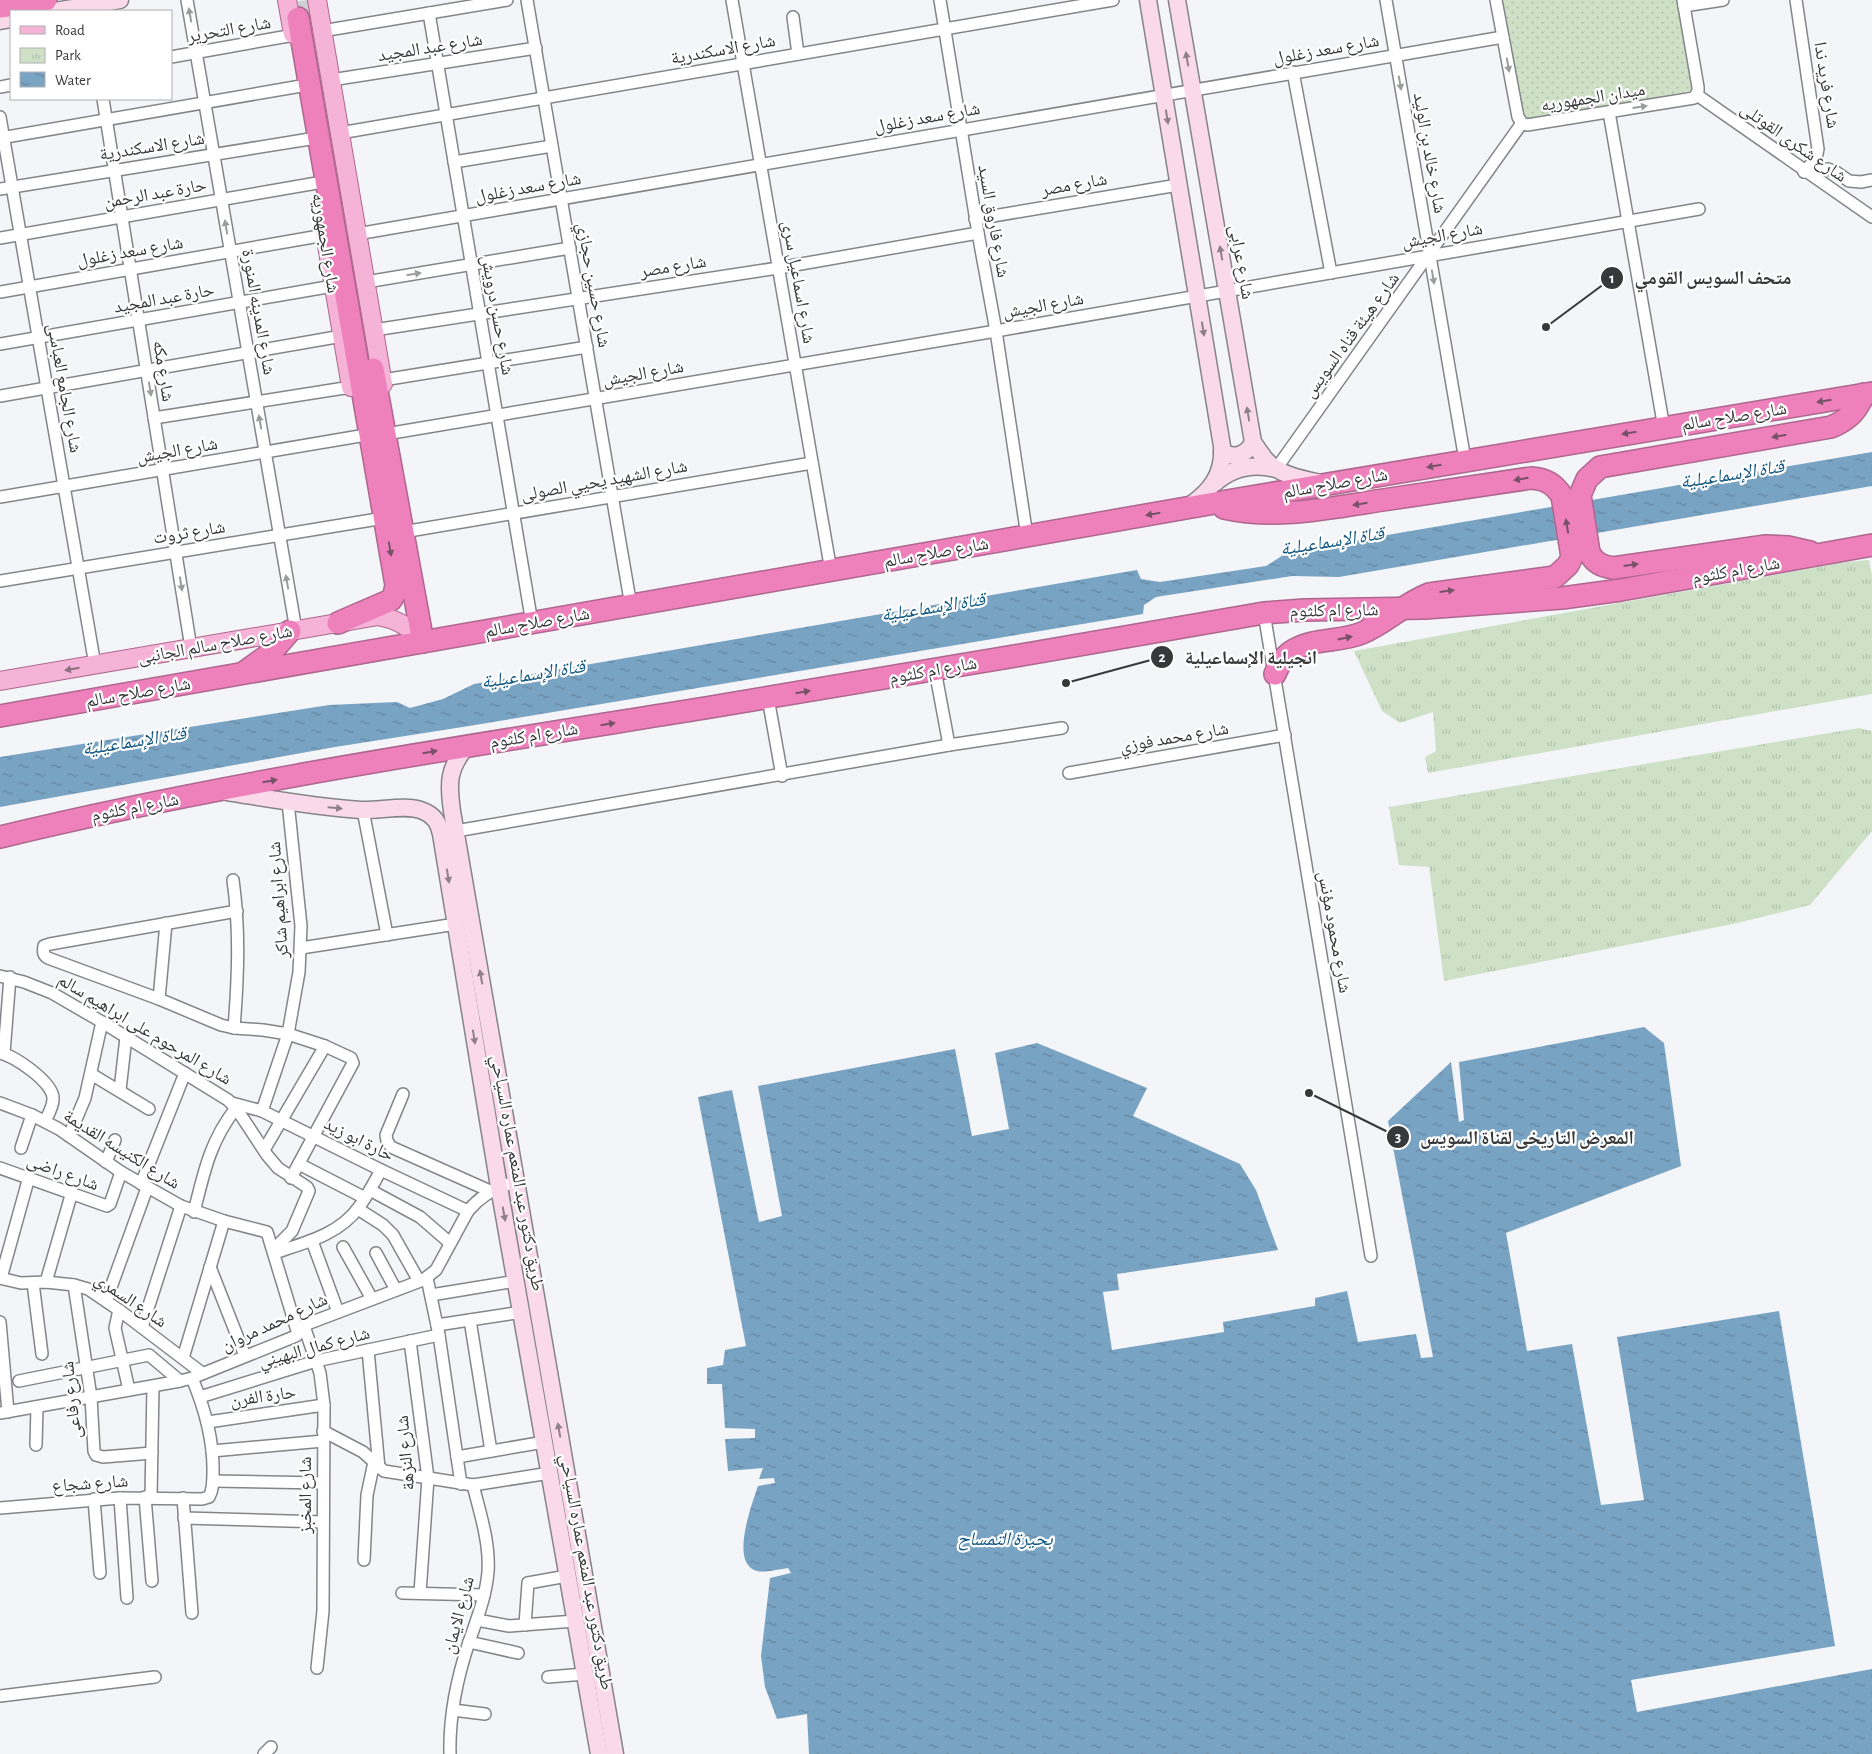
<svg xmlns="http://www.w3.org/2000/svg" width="1872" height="1754" viewBox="0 0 1872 1754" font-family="'Alegreya Sans','Noto Naskh Arabic',sans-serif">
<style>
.grass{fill:url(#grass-dots)}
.park{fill:url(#park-tufts)}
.water{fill:url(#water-ripples)}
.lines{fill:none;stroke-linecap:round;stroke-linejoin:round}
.highway-tunnel{stroke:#cdcfd3;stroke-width:21;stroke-dasharray:21 11;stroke-linecap:butt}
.street-casing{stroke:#848588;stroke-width:14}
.secondary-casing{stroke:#848588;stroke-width:19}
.primary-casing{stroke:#ae678e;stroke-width:20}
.highway-casing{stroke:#ae678e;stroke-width:24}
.street{stroke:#fff;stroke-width:11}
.secondary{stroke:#fad9eb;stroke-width:16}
.primary{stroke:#f5b3d7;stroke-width:18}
.highway{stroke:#ee80bc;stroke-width:21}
.oneway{fill:#9b9c9c}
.oneway2{fill:#8f8089}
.oneway3{fill:#775167}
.oneway4{fill:#8c6f80}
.labels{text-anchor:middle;stroke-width:4.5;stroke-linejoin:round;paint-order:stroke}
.street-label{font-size:18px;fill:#373839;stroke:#fff}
.water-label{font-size:19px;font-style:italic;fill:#105781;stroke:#fff}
.leader{fill:none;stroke:#373839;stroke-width:2}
.callout-dot{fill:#373839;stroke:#fff;stroke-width:2}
.mark-label{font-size:15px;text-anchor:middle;font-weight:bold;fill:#fff}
.callout-label{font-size:19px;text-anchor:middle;font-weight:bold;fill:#373839;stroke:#fff;stroke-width:4.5;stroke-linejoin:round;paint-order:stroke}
</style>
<defs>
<pattern id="grass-dots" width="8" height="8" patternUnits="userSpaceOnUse" patternTransform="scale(1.25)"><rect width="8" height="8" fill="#cee1c7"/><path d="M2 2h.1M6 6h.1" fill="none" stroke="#b2c2ac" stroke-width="1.8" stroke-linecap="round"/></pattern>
<pattern id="park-tufts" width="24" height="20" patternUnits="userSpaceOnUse" patternTransform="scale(1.25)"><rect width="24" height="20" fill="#cee1c7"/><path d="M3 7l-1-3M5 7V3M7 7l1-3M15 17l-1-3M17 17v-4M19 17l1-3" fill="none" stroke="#b2c2ac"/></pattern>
<pattern id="water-ripples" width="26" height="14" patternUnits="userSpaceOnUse" patternTransform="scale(1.25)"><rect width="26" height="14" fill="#79a3c3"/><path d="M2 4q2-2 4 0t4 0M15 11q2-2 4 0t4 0" fill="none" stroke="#64869f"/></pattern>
</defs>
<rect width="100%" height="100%" fill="#f3f5f9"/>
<!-- grass -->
<polygon class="grass" points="1502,0 1677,0 1695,90 1525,122"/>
<!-- park -->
<g class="park">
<polygon points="1869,560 1872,576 1872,694 1428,773 1425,757 1436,751 1433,712 1400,723 1382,711 1354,651 1846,562"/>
<polygon points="1859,728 1872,731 1872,831 1810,905 1733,924 1444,981 1429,867 1399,865 1389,807"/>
</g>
<!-- water -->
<g class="water">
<polygon points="1872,452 1872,486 1339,577 1292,576 1156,597 1144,605 1143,614 469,726 335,747 0,807 0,757 329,705 397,702 410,708 443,699 474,684 1137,570 1141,579 1160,582 1266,566 1288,552"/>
<path d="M1644,1027L1664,1043L1681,1166L1506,1233L1527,1351L1572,1344L1601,1505L1644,1500L1617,1337L1779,1311L1835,1646L1631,1680L1637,1712L1872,1669V1754H809L807,1714L777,1719L765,1687L761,1656L770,1578L791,1573L788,1568C779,1569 766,1573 757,1571C729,1564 752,1504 758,1486L775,1483L774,1478L759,1479L763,1468L728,1471L725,1439L755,1438V1429L725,1428L722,1384H707V1368L723,1365L725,1350L746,1346L698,1097L732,1090L759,1222L782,1216L758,1086L955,1049L972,1136L1009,1129L995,1053L1037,1043L1147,1088L1133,1116L1240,1164L1256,1190L1278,1250L1117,1274L1119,1290L1103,1292L1112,1350L1224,1332L1223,1322L1315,1306V1298L1347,1291L1358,1342L1416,1334L1421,1358L1433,1357L1388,1121L1451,1062L1459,1122L1464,1120L1459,1062Z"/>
</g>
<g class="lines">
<!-- highway-tunnel -->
<polyline class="highway-tunnel" points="308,0 310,19"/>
<!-- street casing -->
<g class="street-casing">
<g id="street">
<polyline points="187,0 296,630"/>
<polyline points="527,0 631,606"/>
<polyline points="732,0 831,571"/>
<polyline points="940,0 978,233 996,331 1027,536"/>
<polyline points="1386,0 1465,460"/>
<polyline points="1496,0 1518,117 1522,123 1527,125 1694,98 1698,91 1698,87 1683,0"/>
<polyline points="1796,0 1818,149 1816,159 1804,172"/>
<polyline points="1684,6 1723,0"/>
<polyline points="429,13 532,623"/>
<polyline points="793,17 798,54"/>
<polyline points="322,31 507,0"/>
<polyline points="171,57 294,35"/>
<polyline points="1293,72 1331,273"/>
<polyline points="331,80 536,48"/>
<polyline points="0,87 11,85"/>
<polyline points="1697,95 1872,217"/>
<polyline points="103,99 191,648"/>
<polyline points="1609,112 1664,428"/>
<polyline points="0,117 95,665"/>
<polyline points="340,133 1113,0"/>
<polyline points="0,138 301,86"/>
<polyline points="454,162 552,146"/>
<polyline points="1804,172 1828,169 1836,172 1849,181 1861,182 1872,180"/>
<polyline points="0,189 310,139"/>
<polyline points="975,219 1178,185"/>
<polyline points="357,234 1503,37"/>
<polyline points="0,238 317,183"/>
<polyline points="366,282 570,248"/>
<polyline points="0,292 325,235"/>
<polyline points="374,330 778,268 978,233"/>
<polyline points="0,344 333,286"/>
<polyline points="383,380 587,347"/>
<polyline points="0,396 342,336"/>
<polyline points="154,418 351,387"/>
<polyline points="392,433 996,331 1699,209"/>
<polyline points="1276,469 1522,123"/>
<polyline points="0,497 360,436"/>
<polyline points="403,532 812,463"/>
<polyline points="0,581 384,518"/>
<polyline points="1264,613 1371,1256"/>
<polyline points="935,670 949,745"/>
<polyline points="768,698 782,776"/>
<polyline points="1069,773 1285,735"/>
<polyline points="363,810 387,935"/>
<polyline points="456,831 949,745 1062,728"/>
<path d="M233,880C240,930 238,978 234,1028"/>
<path d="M237,911L50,944L44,946C43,952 43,955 48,958L159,999L221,1025L234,1028L263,1030L288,1034L325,1046L351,1058L353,1063L291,1178"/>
<polyline points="301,948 456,924"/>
<polyline points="0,976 24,982 52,993 102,1022 228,1100 236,1108 267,1155 278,1168 307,1187 309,1191 292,1231 273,1250"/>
<polyline points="159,999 166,923"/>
<path d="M0,1053C15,1056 54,1083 53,1099C53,1107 48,1115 45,1121"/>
<polyline points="4,1053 10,977"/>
<polyline points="91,1074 149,1109"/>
<polyline points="120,1090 126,1037"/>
<polyline points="403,1094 386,1135 387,1141 391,1147 490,1191"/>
<polyline points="0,1103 32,1115 59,1129 121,1172 181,1206 224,1221 267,1232 298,1334"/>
<polyline points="232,1103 262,1111 381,1170 468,1211"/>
<polyline points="262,1111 288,1034 299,972 301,926 288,802"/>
<polyline points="69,1136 85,1098 102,1022"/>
<polyline points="21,1148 32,1115"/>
<polyline points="264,1150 325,1046"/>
<polyline points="106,1162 115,1140"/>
<polyline points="299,1164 365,1198"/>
<polyline points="0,1168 107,1206 110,1204 121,1172"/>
<polyline points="141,1184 185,1073"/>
<polyline points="370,1190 420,1217 450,1243"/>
<polyline points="358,1209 383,1225 393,1235 419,1281"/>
<path d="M194,1212C204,1172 210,1141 236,1108"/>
<polyline points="312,1241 338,1312"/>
<polyline points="343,1247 372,1299"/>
<path d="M274,1253C304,1243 339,1235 359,1207C367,1196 374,1183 381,1170"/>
<polyline points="376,1253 396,1290"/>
<polyline points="210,1267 245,1356"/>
<polyline points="0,1278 21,1283 46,1282 74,1285 88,1289 119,1310 202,1373"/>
<polyline points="1,1278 29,1177"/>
<polyline points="427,1278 439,1335 461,1484"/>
<polyline points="46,1282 72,1192"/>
<polyline points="33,1283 42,1354"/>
<polyline points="74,1285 91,1397 94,1451 96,1455 103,1457 152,1453"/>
<polyline points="431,1295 516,1281"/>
<polyline points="106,1301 147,1188"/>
<polyline points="119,1310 115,1328 129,1390"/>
<polyline points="470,1320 491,1451"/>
<polyline points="0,1322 8,1412"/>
<polyline points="437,1325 522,1312"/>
<polyline points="304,1326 320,1373 324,1405 323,1611 317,1668"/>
<polyline points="142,1327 181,1206"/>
<polyline points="410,1341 428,1478 420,1593"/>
<polyline points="368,1350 379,1468"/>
<polyline points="183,1358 224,1221"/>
<polyline points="19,1381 149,1355 180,1381"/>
<polyline points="200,1397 316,1361 439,1335"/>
<path d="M0,1413L180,1381L192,1378L296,1336L307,1324L423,1280L436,1270L468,1211C481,1195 496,1187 515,1182"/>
<polyline points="208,1422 324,1405"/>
<polyline points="323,1431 363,1452 384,1471 473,1485 550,1473"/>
<polyline points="36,1445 37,1407"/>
<polyline points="212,1451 323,1441"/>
<polyline points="457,1457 544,1442"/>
<polyline points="213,1481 323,1483"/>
<polyline points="145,1497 152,1581"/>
<polyline points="151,1497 153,1386"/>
<polyline points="120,1498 127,1598"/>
<polyline points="183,1498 192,1613"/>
<polyline points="94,1499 100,1573"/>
<path d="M0,1508L120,1498L202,1499L209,1497C213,1490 213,1482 213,1474C214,1440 205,1409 192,1378"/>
<polyline points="184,1518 323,1522"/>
<polyline points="364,1560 367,1495 374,1462"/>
<polyline points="402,1593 484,1595"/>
<polyline points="477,1620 509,1626 575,1621"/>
<polyline points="525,1625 528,1583 567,1576"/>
<polyline points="469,1642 518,1653"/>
<polyline points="548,1677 585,1674"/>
<polyline points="0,1696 155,1677"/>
<polyline points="453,1710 485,1714"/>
<polyline points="264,1754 271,1747"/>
<path d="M450,1754C449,1716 457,1678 469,1642C477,1619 486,1596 488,1572C490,1543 480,1513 473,1485"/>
</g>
</g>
<!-- secondary casing -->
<g class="secondary-casing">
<g id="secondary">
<path d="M1148,0L1222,446C1224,474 1211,491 1189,506"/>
<path d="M1177,0L1253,442C1257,448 1261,454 1265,459C1278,475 1302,479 1321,483"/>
<polyline points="55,11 120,0"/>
<polyline points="0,21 11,19"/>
<path d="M1222,452C1234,459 1247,455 1253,442"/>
<path d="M1215,483C1233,467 1253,463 1276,469"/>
<path d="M467,746C448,768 448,783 452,811L615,1754"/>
<path d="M227,792C272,799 316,807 361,810C379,811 407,804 423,811C434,815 439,823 441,834L499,1187L599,1754"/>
</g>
</g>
<!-- primary casing -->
<g class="primary-casing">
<g id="primary">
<polyline points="287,0 293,34"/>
<polyline points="317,0 383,384"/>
<polyline points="324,228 351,387"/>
<path d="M0,681L378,616C397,619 411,627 423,642"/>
</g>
</g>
<!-- highway casing -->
<g class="highway-casing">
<g id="highway">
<polyline points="0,7 46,0"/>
<polyline points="298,18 396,585 394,595 391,600 338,623"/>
<polyline points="373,369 423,642"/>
<path d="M1224,508C1276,520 1331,508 1383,500C1433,493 1482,485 1531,478C1546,479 1554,484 1562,496L1572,557L1568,565L1555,577L1429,594C1405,603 1386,623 1362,633C1341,642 1314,638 1294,650C1285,655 1279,664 1275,674"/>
<path d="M1810,552L1788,547L1766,546L1613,568C1602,566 1594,563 1589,552L1580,495L1587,479L1600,467L1831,427C1848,420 1857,411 1864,394"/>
<polyline points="246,671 271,653 290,631"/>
<polyline points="0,716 1209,504 1872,393"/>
<path d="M0,837C232,781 469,746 705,708C891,678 1078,645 1264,613L1305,610L1425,608L1562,598L1621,590L1872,545"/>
</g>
</g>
<!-- street -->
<use href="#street" class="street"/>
<!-- secondary -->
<use href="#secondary" class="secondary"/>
<!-- primary -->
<use href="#primary" class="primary"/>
<!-- highway -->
<use href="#highway" class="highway"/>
</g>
<!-- one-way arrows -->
<defs><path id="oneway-solid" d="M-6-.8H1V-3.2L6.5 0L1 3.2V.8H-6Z" transform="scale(1.25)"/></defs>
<g class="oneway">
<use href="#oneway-solid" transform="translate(190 15) rotate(-100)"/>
<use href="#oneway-solid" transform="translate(1508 65) rotate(80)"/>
<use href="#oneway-solid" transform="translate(1400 83) rotate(80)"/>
<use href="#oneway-solid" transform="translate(1640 107) rotate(-8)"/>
<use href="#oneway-solid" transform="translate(226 227) rotate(-100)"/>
<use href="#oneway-solid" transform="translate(414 274) rotate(-9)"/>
<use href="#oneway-solid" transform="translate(1433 277) rotate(80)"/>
<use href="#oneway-solid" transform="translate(150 389) rotate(81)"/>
<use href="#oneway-solid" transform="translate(260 422) rotate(-100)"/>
<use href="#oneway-solid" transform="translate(287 582) rotate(-100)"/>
<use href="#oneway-solid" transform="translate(181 584) rotate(81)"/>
</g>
<g class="oneway2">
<use href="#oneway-solid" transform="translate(1187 59) rotate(-100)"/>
<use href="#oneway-solid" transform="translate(1167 117) rotate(81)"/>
<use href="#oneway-solid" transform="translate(1221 253) rotate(-100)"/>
<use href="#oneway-solid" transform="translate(1203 329) rotate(81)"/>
<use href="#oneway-solid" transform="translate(1248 414) rotate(-100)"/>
<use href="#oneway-solid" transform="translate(335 808) rotate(5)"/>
<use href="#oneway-solid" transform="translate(448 876) rotate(81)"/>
<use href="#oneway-solid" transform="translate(481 977) rotate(-100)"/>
<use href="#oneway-solid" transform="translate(474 1037) rotate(81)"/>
<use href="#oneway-solid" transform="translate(504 1214) rotate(80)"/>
<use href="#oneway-solid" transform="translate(559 1430) rotate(-100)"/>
</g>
<g class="oneway3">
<use href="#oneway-solid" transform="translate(1824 401) rotate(171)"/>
<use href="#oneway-solid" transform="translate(1629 433) rotate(171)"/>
<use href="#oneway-solid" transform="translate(1779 436) rotate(170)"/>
<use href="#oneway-solid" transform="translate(1434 466) rotate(170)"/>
<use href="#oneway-solid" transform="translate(1521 479) rotate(171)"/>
<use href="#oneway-solid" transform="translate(1360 504) rotate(171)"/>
<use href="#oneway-solid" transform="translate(1153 514) rotate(170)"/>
<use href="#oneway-solid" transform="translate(1567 526) rotate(-99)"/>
<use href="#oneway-solid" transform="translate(390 549) rotate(80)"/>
<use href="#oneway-solid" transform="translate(1631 565) rotate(-8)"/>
<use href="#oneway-solid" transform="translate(1447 591) rotate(-7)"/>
<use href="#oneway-solid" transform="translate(1345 638) rotate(-12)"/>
<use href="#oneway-solid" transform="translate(803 692) rotate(-10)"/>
<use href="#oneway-solid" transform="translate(608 724) rotate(-9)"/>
<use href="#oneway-solid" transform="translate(430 752) rotate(-10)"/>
<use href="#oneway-solid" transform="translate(270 781) rotate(-10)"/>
</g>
<use class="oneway4" href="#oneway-solid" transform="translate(72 669) rotate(170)"/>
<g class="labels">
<!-- street labels -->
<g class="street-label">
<text transform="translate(229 29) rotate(-10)" y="6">شارع التحرير</text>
<text transform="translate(430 47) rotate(-9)" y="6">شارع عبد المجيد</text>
<text transform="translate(723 49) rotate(-10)" y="6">شارع الاسكندرية</text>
<text transform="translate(1326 49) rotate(-10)" y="6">شارع سعد زغلول</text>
<text transform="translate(1827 85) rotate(81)" y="6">شارع فريد ندا</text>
<text transform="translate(1593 97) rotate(-9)" y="6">ميدان الجمهوريه</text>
<text transform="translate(927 117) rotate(-10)" y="6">شارع سعد زغلول</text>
<text transform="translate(1794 142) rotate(35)" y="6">شارع شكرى القوتلى</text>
<text transform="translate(152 146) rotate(-9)" y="6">شارع الاسكندرية</text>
<text transform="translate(1430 153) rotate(80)" y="6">شارع خالد بن الوليد</text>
<text transform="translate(1074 184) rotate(-10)" y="6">شارع مصر</text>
<text transform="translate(528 187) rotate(-10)" y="6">شارع سعد زغلول</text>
<text transform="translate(155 193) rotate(-10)" y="6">حارة عبد الرحمن</text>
<text transform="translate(994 221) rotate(80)" y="6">شارع فاروق السيد</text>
<text transform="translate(1442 235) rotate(-10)" y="6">شارع الجيش</text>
<text transform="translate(326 243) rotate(81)" y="6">شارع الجمهوريه</text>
<text transform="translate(130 251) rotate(-10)" y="6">شارع سعد زغلول</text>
<text transform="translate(1242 262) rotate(80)" y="6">شارع عرابى</text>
<text transform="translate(673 266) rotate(-9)" y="6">شارع مصر</text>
<text transform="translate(799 282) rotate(80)" y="6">شارع اسماعيل سرى</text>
<text transform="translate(594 285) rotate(80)" y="6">شارع حسين حجازي</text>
<text transform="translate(164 298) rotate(-10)" y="6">حارة عبد المجيد</text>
<text transform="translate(1043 305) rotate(-10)" y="6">شارع الجيش</text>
<text transform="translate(259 312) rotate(80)" y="6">شارع المدينه المنورة</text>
<text transform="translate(498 315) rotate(80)" y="6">شارع حسن درويش</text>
<text transform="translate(1351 335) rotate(-54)" y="6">شارع هيئة قناه السويس</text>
<text transform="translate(164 371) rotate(81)" y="6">شارع مكه</text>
<text transform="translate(643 373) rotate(-10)" y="6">شارع الجيش</text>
<text transform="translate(65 388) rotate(80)" y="6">شارع الجامع العباسى</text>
<text transform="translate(1734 416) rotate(-9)" y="6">شارع صلاح سالم</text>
<text transform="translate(177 450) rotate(-10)" y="6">شارع الجيش</text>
<text transform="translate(604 480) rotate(-10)" y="6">شارع الشهيد يحيي الصولى</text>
<text transform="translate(1335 483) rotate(-10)" y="6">شارع صلاح سالم</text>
<text transform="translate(189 532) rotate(-9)" y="6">شارع ثروت</text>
<text transform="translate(936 552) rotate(-10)" y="6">شارع صلاح سالم</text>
<text transform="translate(1736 570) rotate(-10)" y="6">شارع ام كلثوم</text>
<text transform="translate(1334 610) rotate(-1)" y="6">شارع ام كلثوم</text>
<text transform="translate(537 622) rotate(-10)" y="6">شارع صلاح سالم</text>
<text transform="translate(215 644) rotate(-10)" y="6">شارع صلاح سالم الجانبى</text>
<text transform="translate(933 670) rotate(-10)" y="6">شارع ام كلثوم</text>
<text transform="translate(138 692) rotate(-10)" y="6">شارع صلاح سالم</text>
<text transform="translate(534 735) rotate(-9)" y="6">شارع ام كلثوم</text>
<text transform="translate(1174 737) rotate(-10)" y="6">شارع محمد فوزي</text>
<text transform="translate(135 807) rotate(-11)" y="6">شارع ام كلثوم</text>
<text transform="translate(278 900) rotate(-94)" y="6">شارع ابراهيم شاكر</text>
<text transform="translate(1335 932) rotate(80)" y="6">شارع محمود مؤنس</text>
<text transform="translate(145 1029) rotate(31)" y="6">شارع المرحوم على ابراهيم سالم</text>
<text transform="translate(359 1139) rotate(27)" y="6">حارة ابو زيد</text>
<text transform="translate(122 1149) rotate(32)" y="6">شارع الكنيسه القديمة</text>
<text transform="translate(63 1172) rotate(20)" y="6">شارع راضى</text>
<text transform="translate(518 1173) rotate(80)" y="6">طريق دكتور عبد المنعم عماره السياحي</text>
<text transform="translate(131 1300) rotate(34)" y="6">شارع السمري</text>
<text transform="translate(274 1322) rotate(-25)" y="6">شارع محمد مروان</text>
<text transform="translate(314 1347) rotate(-15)" y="6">شارع كمال البهيني</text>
<text transform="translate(263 1396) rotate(-8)" y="6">حارة الفرن</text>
<text transform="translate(71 1400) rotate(-96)" y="6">شارع رفاعى</text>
<text transform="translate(405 1453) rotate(-95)" y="6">شارع النزهة</text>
<text transform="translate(90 1483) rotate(-4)" y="6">شارع شجاع</text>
<text transform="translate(305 1495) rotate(-90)" y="6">شارع المخبز</text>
<text transform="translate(587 1572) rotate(80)" y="6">طريق دكتور عبد المنعم عماره السياحي</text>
<text transform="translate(458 1615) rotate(-75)" y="6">شارع الايمان</text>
</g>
<!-- water labels -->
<g class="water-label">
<text transform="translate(1732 473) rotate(-9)" y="7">قناة الإسماعيلية</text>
<text transform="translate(1332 540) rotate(-9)" y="7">قناة الإسماعيلية</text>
<text transform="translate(933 606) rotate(-9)" y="7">قناة الإسماعيلية</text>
<text transform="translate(533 673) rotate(-9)" y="7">قناة الإسماعيلية</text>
<text transform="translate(134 740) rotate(-9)" y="7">قناة الإسماعيلية</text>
<text x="1005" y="1545">بحيرة التمساح</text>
</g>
</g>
<!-- callouts -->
<path class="leader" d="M1546 327L1612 278M1066 683L1162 657M1309 1093L1398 1137"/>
<g class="callout-dot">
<circle cx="1546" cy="327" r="5"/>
<circle cx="1066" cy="683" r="5"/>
<circle cx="1309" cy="1093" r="5"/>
<circle cx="1612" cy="278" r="12"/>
<circle cx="1162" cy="657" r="12"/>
<circle cx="1398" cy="1137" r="12"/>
</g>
<g class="mark-label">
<text x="1612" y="283">1</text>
<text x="1162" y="662">2</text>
<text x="1398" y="1142">3</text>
</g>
<g class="callout-label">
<text x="1713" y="284">متحف السويس القومي</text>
<text x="1251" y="664">انجيلية الإسماعيلية</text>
<text x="1527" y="1144">المعرض التاريخى لقناة السويس</text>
</g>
<!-- legend -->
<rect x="10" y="10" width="162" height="90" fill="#ffffff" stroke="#afafb0"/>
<rect x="20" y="26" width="25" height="8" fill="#f5b3d7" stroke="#afafb0"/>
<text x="55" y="35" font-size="15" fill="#373839">Road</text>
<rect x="20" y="48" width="25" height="15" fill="url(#park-tufts)" stroke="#afafb0"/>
<text x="55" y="60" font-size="15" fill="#373839">Park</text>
<rect x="20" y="72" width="25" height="15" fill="url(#water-ripples)" stroke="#afafb0"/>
<text x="55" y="85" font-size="15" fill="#373839">Water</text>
</svg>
